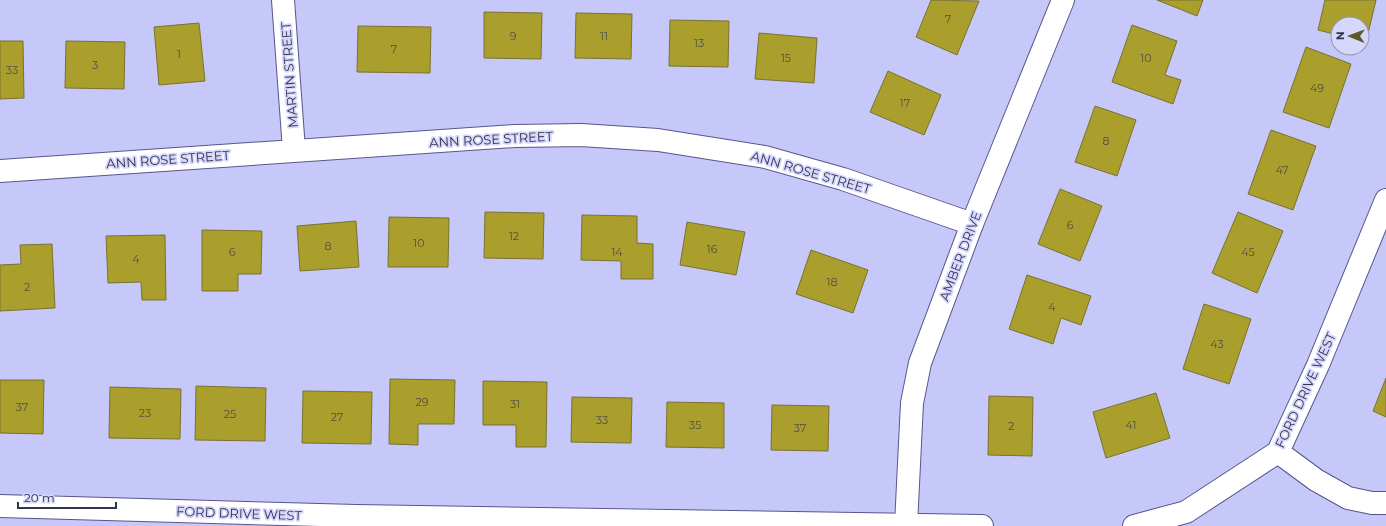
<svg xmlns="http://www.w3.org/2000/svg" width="1386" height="526" viewBox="0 0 1386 526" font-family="Montserrat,sans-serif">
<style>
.building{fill:#aa9e2c;stroke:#787230}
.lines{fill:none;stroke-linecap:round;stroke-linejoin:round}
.minor-casing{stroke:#57568c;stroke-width:24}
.minor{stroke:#fff;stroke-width:22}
.labels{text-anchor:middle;stroke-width:3.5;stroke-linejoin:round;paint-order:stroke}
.number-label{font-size:11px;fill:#524f46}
.street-label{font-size:13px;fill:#35354e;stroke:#d5d7fd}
</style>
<rect width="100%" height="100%" fill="#c7c8fa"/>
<!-- building -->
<g class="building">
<polygon points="931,0 979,1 957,55 916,37"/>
<polygon points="1157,0 1203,0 1197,16"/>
<polygon points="1325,0 1376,0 1366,42 1362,41 1362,24 1338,24 1338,35 1318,30"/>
<polygon points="484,12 542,13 541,59 484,58"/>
<polygon points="576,13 632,14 631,59 575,58"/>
<polygon points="670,20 729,21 728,67 669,66"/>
<polygon points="199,23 205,81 159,85 154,27"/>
<polygon points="1132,25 1177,41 1165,75 1181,80 1173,104 1112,82"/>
<polygon points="358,26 431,27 430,73 357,72"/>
<polygon points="759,33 817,38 814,83 755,79"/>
<polygon points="0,41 23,41 24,98 0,99"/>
<polygon points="66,41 125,42 124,89 65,88"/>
<polygon points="1306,47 1351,64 1329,128 1283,112"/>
<polygon points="888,71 941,95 924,135 870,112"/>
<polygon points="1095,106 1136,120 1117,176 1075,162"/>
<polygon points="1271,130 1316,146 1293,210 1248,194"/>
<polygon points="1060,189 1102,206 1080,261 1038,244"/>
<polygon points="485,212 544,213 543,259 484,258"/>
<polygon points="1238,212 1283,231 1257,293 1212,273"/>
<polygon points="582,215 637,216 637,243 653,244 653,279 621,279 621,261 581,260"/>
<polygon points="389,217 449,218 448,267 388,267"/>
<polygon points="356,221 359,267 300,271 297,226"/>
<polygon points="687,222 745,232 736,275 680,265"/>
<polygon points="202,230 262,231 261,274 238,274 238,291 202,291"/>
<polygon points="165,235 166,300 142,300 141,282 108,283 106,236"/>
<polygon points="52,244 55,308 0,311 0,265 21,264 20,245"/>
<polygon points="811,250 868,270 853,313 796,294"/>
<polygon points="1027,275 1091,296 1081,325 1061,318 1053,344 1009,329"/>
<polygon points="1204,304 1251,319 1229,384 1183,369"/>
<polygon points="1386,378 1386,417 1373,411"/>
<polygon points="390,379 455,380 454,424 418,424 418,445 389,444"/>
<polygon points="0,380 44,380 43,434 0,433"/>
<polygon points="483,381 547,382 546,447 516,447 516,425 483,425"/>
<polygon points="196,386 266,388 265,441 195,440"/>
<polygon points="110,387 181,389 180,439 109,438"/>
<polygon points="303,391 372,392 371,444 302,443"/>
<polygon points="1156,393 1170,438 1106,458 1093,412"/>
<polygon points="989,396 1033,397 1032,456 988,455"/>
<polygon points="572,397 632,398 631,443 571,442"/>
<polygon points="667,402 724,403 724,448 666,447"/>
<polygon points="772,405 829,406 828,451 771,450"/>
</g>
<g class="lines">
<!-- minor casing -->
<g class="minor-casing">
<g id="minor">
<polyline points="283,0 294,150"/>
<polyline points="0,171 515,136 581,135 658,140 765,157 843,179 972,224"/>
<polyline points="1278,452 1316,480 1348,498 1372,503 1386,503"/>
<polyline points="0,506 356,516 982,526"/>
<polyline points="906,525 912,403 920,363 972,224 1063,0"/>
<polyline points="1134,526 1186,512 1278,452 1318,365 1386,200"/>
</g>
</g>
<!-- minor -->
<use href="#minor" class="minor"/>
</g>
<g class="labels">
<!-- number labels -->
<g class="number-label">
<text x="948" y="23">7</text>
<text x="513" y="40">9</text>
<text x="604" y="40">11</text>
<text x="699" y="47">13</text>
<text x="394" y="53">7</text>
<text x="179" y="58">1</text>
<text x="786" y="62">15</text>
<text x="1146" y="62">10</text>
<text x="95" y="69">3</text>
<text x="12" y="74">33</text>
<text x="1317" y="92">49</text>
<text x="905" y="107">17</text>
<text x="1106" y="145">8</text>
<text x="1282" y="174">47</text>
<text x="1070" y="229">6</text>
<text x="514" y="240">12</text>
<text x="419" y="247">10</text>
<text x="328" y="250">8</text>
<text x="712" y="253">16</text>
<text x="232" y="256">6</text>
<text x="617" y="256">14</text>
<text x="1248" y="256">45</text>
<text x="136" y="263">4</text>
<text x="832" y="286">18</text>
<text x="27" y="291">2</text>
<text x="1052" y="311">4</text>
<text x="1217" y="348">43</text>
<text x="422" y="406">29</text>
<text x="515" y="408">31</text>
<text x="22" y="411">37</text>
<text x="145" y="417">23</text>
<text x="230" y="418">25</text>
<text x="337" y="421">27</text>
<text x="602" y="424">33</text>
<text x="695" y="429">35</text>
<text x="1131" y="429">41</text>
<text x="1011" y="430">2</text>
<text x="800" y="432">37</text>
</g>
<!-- street labels -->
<g class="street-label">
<text transform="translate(289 75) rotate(-94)" y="5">MARTIN STREET</text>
<text transform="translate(491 139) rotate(-3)" y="5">ANN ROSE STREET</text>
<text transform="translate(168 159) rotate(-4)" y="5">ANN ROSE STREET</text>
<text transform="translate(811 172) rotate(16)" y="5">ANN ROSE STREET</text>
<text transform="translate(960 256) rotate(-69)" y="5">AMBER DRIVE</text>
<text transform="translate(1305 390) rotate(-65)" y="5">FORD DRIVE WEST</text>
<text transform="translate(239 513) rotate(2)" y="5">FORD DRIVE WEST</text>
</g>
</g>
<!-- north arrow -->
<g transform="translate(1350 36) rotate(271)"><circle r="19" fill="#d5d7fd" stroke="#9596b7"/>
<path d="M0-3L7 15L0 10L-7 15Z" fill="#5e5825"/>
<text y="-6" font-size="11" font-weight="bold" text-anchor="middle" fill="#35354e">N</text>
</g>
<!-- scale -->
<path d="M18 502v6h98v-6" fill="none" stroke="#35354e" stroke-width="2"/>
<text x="24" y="502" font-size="12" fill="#35354e" stroke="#d5d7fd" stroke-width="3" paint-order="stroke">20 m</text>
</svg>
